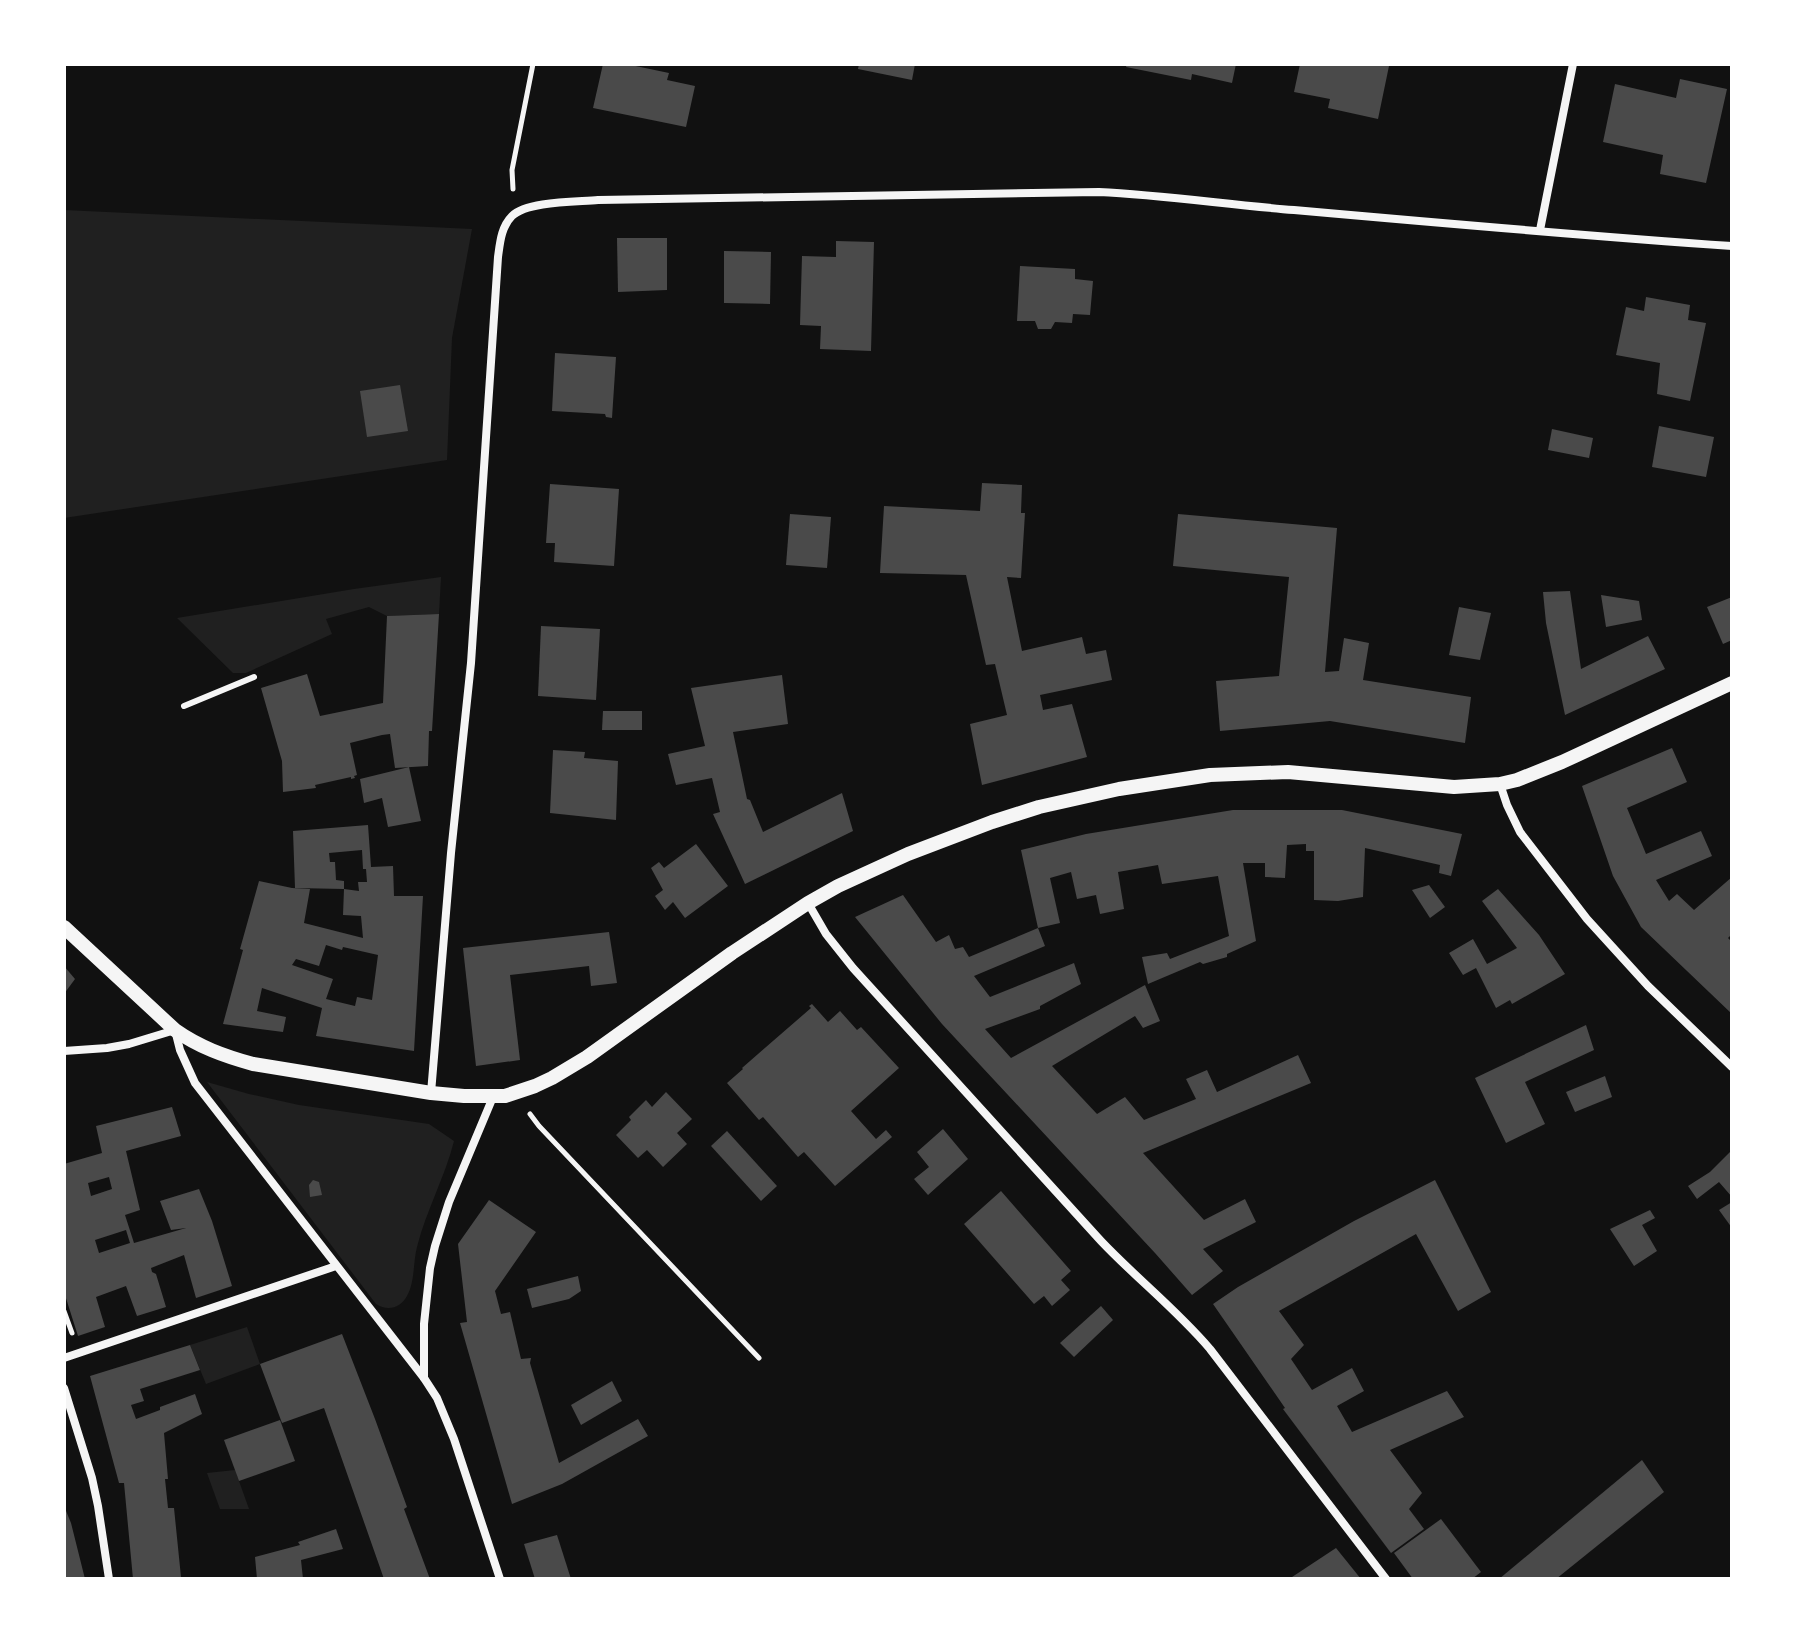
<svg xmlns="http://www.w3.org/2000/svg" width="1796" height="1643" viewBox="0 0 1796 1643" font-family="'Exo 2',sans-serif">
<style>
.green{fill:#202020}
.building{fill:#4a4a4a;fill-rule:evenodd}
.lines{fill:none;stroke-linecap:round;stroke-linejoin:round}
.path{stroke:#f5f5f5;stroke-width:5}
.service{stroke:#f5f5f5;stroke-width:6}
.minor{stroke:#f5f5f5;stroke-width:8}
.tertiary{stroke:#f5f5f5;stroke-width:14}
</style>
<rect width="100%" height="100%" fill="#111"/>
<!-- green -->
<g class="green">
<polygon points="64,210 472,229 452,338 447,460 64,518"/>
<polygon points="441,577 439,614 387,616 369,607 326,619 332,634 246,673 233,673 177,618 354,589"/>
<path d="M207,1082L249,1094L299,1105L429,1124L454,1141C445,1177 426,1211 417,1247C413,1262 415,1282 407,1296C400,1309 387,1311 376,1304Z"/>
<polygon points="247,1327 260,1364 206,1384 190,1345"/>
<polygon points="235,1470 249,1509 220,1509 207,1473"/>
</g>
<!-- building -->
<g class="building">
<polygon points="603,64 626,64 669,73 667,80 695,86 686,127 593,108"/>
<polygon points="859,64 915,64 912,80 858,69"/>
<polygon points="1127,64 1236,64 1232,83 1192,74 1191,80 1126,67"/>
<polygon points="1300,64 1379,64 1389,66 1378,119 1328,108 1330,99 1294,92"/>
<polygon points="1680,79 1727,89 1706,183 1660,174 1663,155 1603,142 1615,84 1676,98"/>
<polygon points="617,238 667,238 667,290 618,292"/>
<polygon points="836,241 874,242 871,351 820,349 821,326 800,325 802,256 836,257"/>
<polygon points="724,251 771,252 770,304 724,303"/>
<polygon points="1020,266 1075,269 1075,279 1093,281 1090,315 1073,314 1072,323 1055,322 1051,329 1038,329 1035,321 1017,321"/>
<polygon points="1646,297 1690,305 1688,320 1706,323 1690,401 1657,394 1660,363 1616,355 1626,307 1644,311"/>
<polygon points="555,353 616,357 612,418 606,417 605,414 552,411"/>
<polygon points="400,385 408,431 367,437 360,391"/>
<polygon points="1659,426 1714,437 1706,477 1652,467"/>
<polygon points="1552,429 1593,438 1589,458 1548,450"/>
<polygon points="982,483 1022,485 1021,513 1025,513 1021,578 1007,577 1022,651 1082,637 1086,654 1106,650 1112,680 1040,695 1043,710 1072,704 1087,757 982,785 970,724 1007,715 995,664 986,665 966,575 880,573 884,506 980,511"/>
<polygon points="550,484 619,489 614,566 554,562 555,543 546,543"/>
<polygon points="790,514 831,517 827,568 786,565"/>
<polygon points="1178,514 1337,528 1325,672 1339,671 1344,638 1369,643 1363,680 1471,697 1465,743 1330,721 1220,731 1216,681 1279,676 1289,577 1173,566"/>
<polygon points="1570,591 1581,669 1648,636 1665,669 1565,715 1546,623 1543,592"/>
<polygon points="1601,595 1639,601 1642,620 1606,627"/>
<polygon points="1732,597 1732,640 1723,644 1707,607"/>
<polygon points="1459,607 1491,613 1480,660 1449,655"/>
<polygon points="439,614 432,731 429,731 428,766 395,768 390,734 382,735 350,743 357,775 354,776 355,778 351,779 351,777 315,785 316,788 283,792 282,761 261,688 307,674 320,716 383,703 387,616"/>
<polygon points="541,626 600,629 596,700 538,696"/>
<polygon points="782,675 788,724 733,732 747,799 750,800 763,832 842,793 853,831 745,884 713,814 720,812 712,778 676,785 668,754 705,746 691,688"/>
<polygon points="603,711 642,711 642,730 602,730"/>
<polygon points="1672,748 1687,782 1627,808 1646,854 1701,831 1712,856 1656,880 1669,901 1677,894 1694,910 1732,877 1732,934 1728,938 1732,942 1732,1014 1641,927 1613,876 1582,786"/>
<polygon points="553,750 585,752 584,758 618,761 616,820 550,813"/>
<polygon points="409,767 421,821 388,827 382,798 364,803 360,779"/>
<polygon points="1233,810 1342,810 1462,834 1451,876 1439,873 1440,865 1365,848 1363,897 1338,901 1314,900 1314,851 1306,851 1306,844 1287,845 1285,878 1265,877 1265,863 1243,863 1256,941 1227,954 1227,957 1203,964 1200,962 1148,984 1142,957 1167,953 1170,959 1229,936 1218,876 1162,884 1158,865 1118,872 1124,909 1100,914 1096,895 1077,899 1071,872 1050,878 1060,923 1038,928 1021,850 1086,834"/>
<path d="M368,825L371,867L393,866L394,896H423L414,1051L316,1036L322,1008L262,988L257,1011L286,1017L283,1032L223,1024L243,950L240,949L259,881L292,888L310,889L304,923L363,938L361,916L343,915L344,889L359,891L358,882H367L366,869H363L362,850L329,853L330,862H335L336,880L344,881V889L295,888L293,831ZM326,945L342,950L343,947L378,955L372,1000L357,997L355,1006L326,999L333,979L292,965L296,959L319,966Z"/>
<polygon points="696,844 728,886 685,918 673,902 665,910 655,896 663,890 651,868 659,862 664,868"/>
<polygon points="1429,885 1445,907 1430,918 1412,890"/>
<polygon points="1498,889 1539,935 1565,974 1512,1004 1510,1000 1496,1008 1476,968 1463,975 1449,953 1473,939 1487,964 1517,948 1482,901"/>
<polygon points="903,895 936,942 949,935 955,949 963,947 969,957 1038,928 1045,946 974,976 990,997 1074,963 1081,984 1040,1006 1040,1009 985,1029 1011,1058 1145,985 1160,1021 1143,1028 1135,1016 1052,1066 1097,1114 1125,1097 1144,1120 1196,1099 1186,1079 1207,1070 1217,1092 1298,1055 1311,1083 1143,1153 1204,1220 1245,1199 1256,1222 1203,1249 1223,1271 1192,1295 1155,1253 942,1024 855,917"/>
<polygon points="609,932 617,983 591,986 589,966 510,975 520,1060 476,1066 463,948"/>
<polygon points="64,966 75,979 64,994"/>
<polygon points="812,1004 828,1022 840,1011 857,1030 861,1027 899,1068 851,1111 876,1139 886,1130 892,1137 835,1186 804,1152 798,1157 763,1117 759,1120 727,1083 743,1069 742,1068 811,1008 809,1006"/>
<polygon points="1586,1025 1594,1050 1525,1082 1545,1124 1506,1143 1475,1078"/>
<polygon points="1605,1076 1612,1097 1575,1112 1566,1092"/>
<polygon points="666,1092 692,1119 677,1133 687,1144 663,1167 647,1150 638,1158 616,1135 631,1120 629,1117 646,1100 652,1107"/>
<path d="M172,1107L181,1136L126,1151L140,1210L125,1215L134,1243L186,1228L171,1230L160,1201L199,1189L212,1221L232,1286L196,1298L184,1255L151,1268L152,1272L156,1274L166,1307L137,1316L126,1286L96,1297L105,1327L78,1336L64,1292V1164L102,1153L96,1126ZM109,1177L112,1189L91,1196L88,1183ZM126,1230L130,1243L99,1253L95,1240Z"/>
<polygon points="943,1129 968,1159 928,1195 914,1179 929,1167 917,1152"/>
<polygon points="727,1131 777,1186 761,1201 711,1146"/>
<polygon points="1732,1150 1732,1197 1719,1182 1697,1199 1688,1186 1710,1172"/>
<polygon points="313,1180 319,1182 322,1195 310,1197 309,1185"/>
<polygon points="1435,1180 1491,1292 1458,1311 1416,1234 1279,1311 1304,1345 1291,1359 1312,1390 1352,1368 1364,1391 1337,1406 1352,1432 1447,1391 1464,1417 1390,1450 1422,1493 1409,1509 1424,1529 1391,1553 1283,1409 1285,1408 1213,1304 1238,1287 1354,1221"/>
<polygon points="1001,1191 1071,1271 1061,1280 1070,1290 1052,1306 1044,1296 1034,1304 964,1224"/>
<polygon points="489,1200 536,1232 495,1291 501,1314 510,1312 521,1359 531,1358 530,1363 559,1463 638,1419 648,1436 562,1484 512,1504 460,1323 467,1322 458,1244"/>
<polygon points="1732,1202 1732,1228 1719,1210"/>
<polygon points="1650,1210 1655,1218 1642,1225 1657,1251 1634,1266 1610,1229"/>
<polygon points="578,1276 581,1291 569,1299 532,1308 527,1289"/>
<polygon points="1101,1306 1113,1320 1074,1357 1060,1343"/>
<polygon points="342,1334 375,1419 407,1507 404,1509 430,1579 384,1579 324,1408 282,1423 260,1364"/>
<polygon points="190,1345 200,1370 140,1389 144,1401 131,1405 136,1419 160,1410 160,1407 195,1394 202,1414 164,1433 168,1479 165,1479 168,1508 174,1508 181,1577 174,1579 133,1579 124,1483 119,1483 90,1376"/>
<polygon points="612,1381 622,1401 581,1425 571,1405"/>
<polygon points="280,1420 295,1461 239,1481 224,1440"/>
<polygon points="1642,1460 1664,1492 1556,1579 1499,1579"/>
<polygon points="64,1506 71,1523 85,1579 64,1579"/>
<polygon points="1441,1519 1481,1572 1472,1579 1413,1579 1394,1553"/>
<polygon points="336,1529 343,1549 301,1560 303,1579 257,1579 255,1557 300,1545 298,1542"/>
<polygon points="557,1535 571,1579 535,1579 524,1544"/>
<polygon points="1336,1548 1361,1579 1289,1579"/>
</g>
<g class="lines">
<!-- path -->
<g class="path">
<polyline points="513,189 512,170 533,64"/>
<polyline points="530,1114 539,1126 759,1358"/>
<polyline points="64,1311 72,1333"/>
</g>
<!-- service -->
<polyline class="service" points="184,706 254,677"/>
<!-- minor -->
<g class="minor">
<polyline points="1540,230 1573,64"/>
<polyline points="1500,784 1507,805 1520,832 1587,919 1648,986 1732,1067"/>
<path d="M808,903L826,934L853,968L1101,1241C1136,1278 1177,1310 1210,1349L1386,1579"/>
<polyline points="64,1051 107,1048 129,1044 175,1030 180,1050 195,1083 424,1378"/>
<path d="M431,1093L451,853L471,663L498,257C500,243 501,227 512,216C527,201 577,202 598,200L1099,192C1164,195 1229,205 1294,210C1440,223 1586,236 1732,246"/>
<polyline points="493,1097 449,1202 435,1246 430,1268 424,1324 424,1378 437,1398 454,1439 500,1579"/>
<polyline points="64,1358 336,1266"/>
<polyline points="64,1388 92,1478 98,1506 109,1579"/>
</g>
<!-- tertiary -->
<path class="tertiary" d="M64,927L175,1030C199,1047 224,1056 253,1064L431,1093L464,1096H505L535,1086L552,1078L587,1057L732,953L808,903L838,886L908,854L992,822L1039,807L1119,789L1210,775L1288,772L1454,787L1500,784L1517,780L1562,762L1732,683"/>
</g>
<!-- border -->
<rect width="1796" height="1643" fill="none" stroke="#ffffff" stroke-width="132"/>
</svg>
